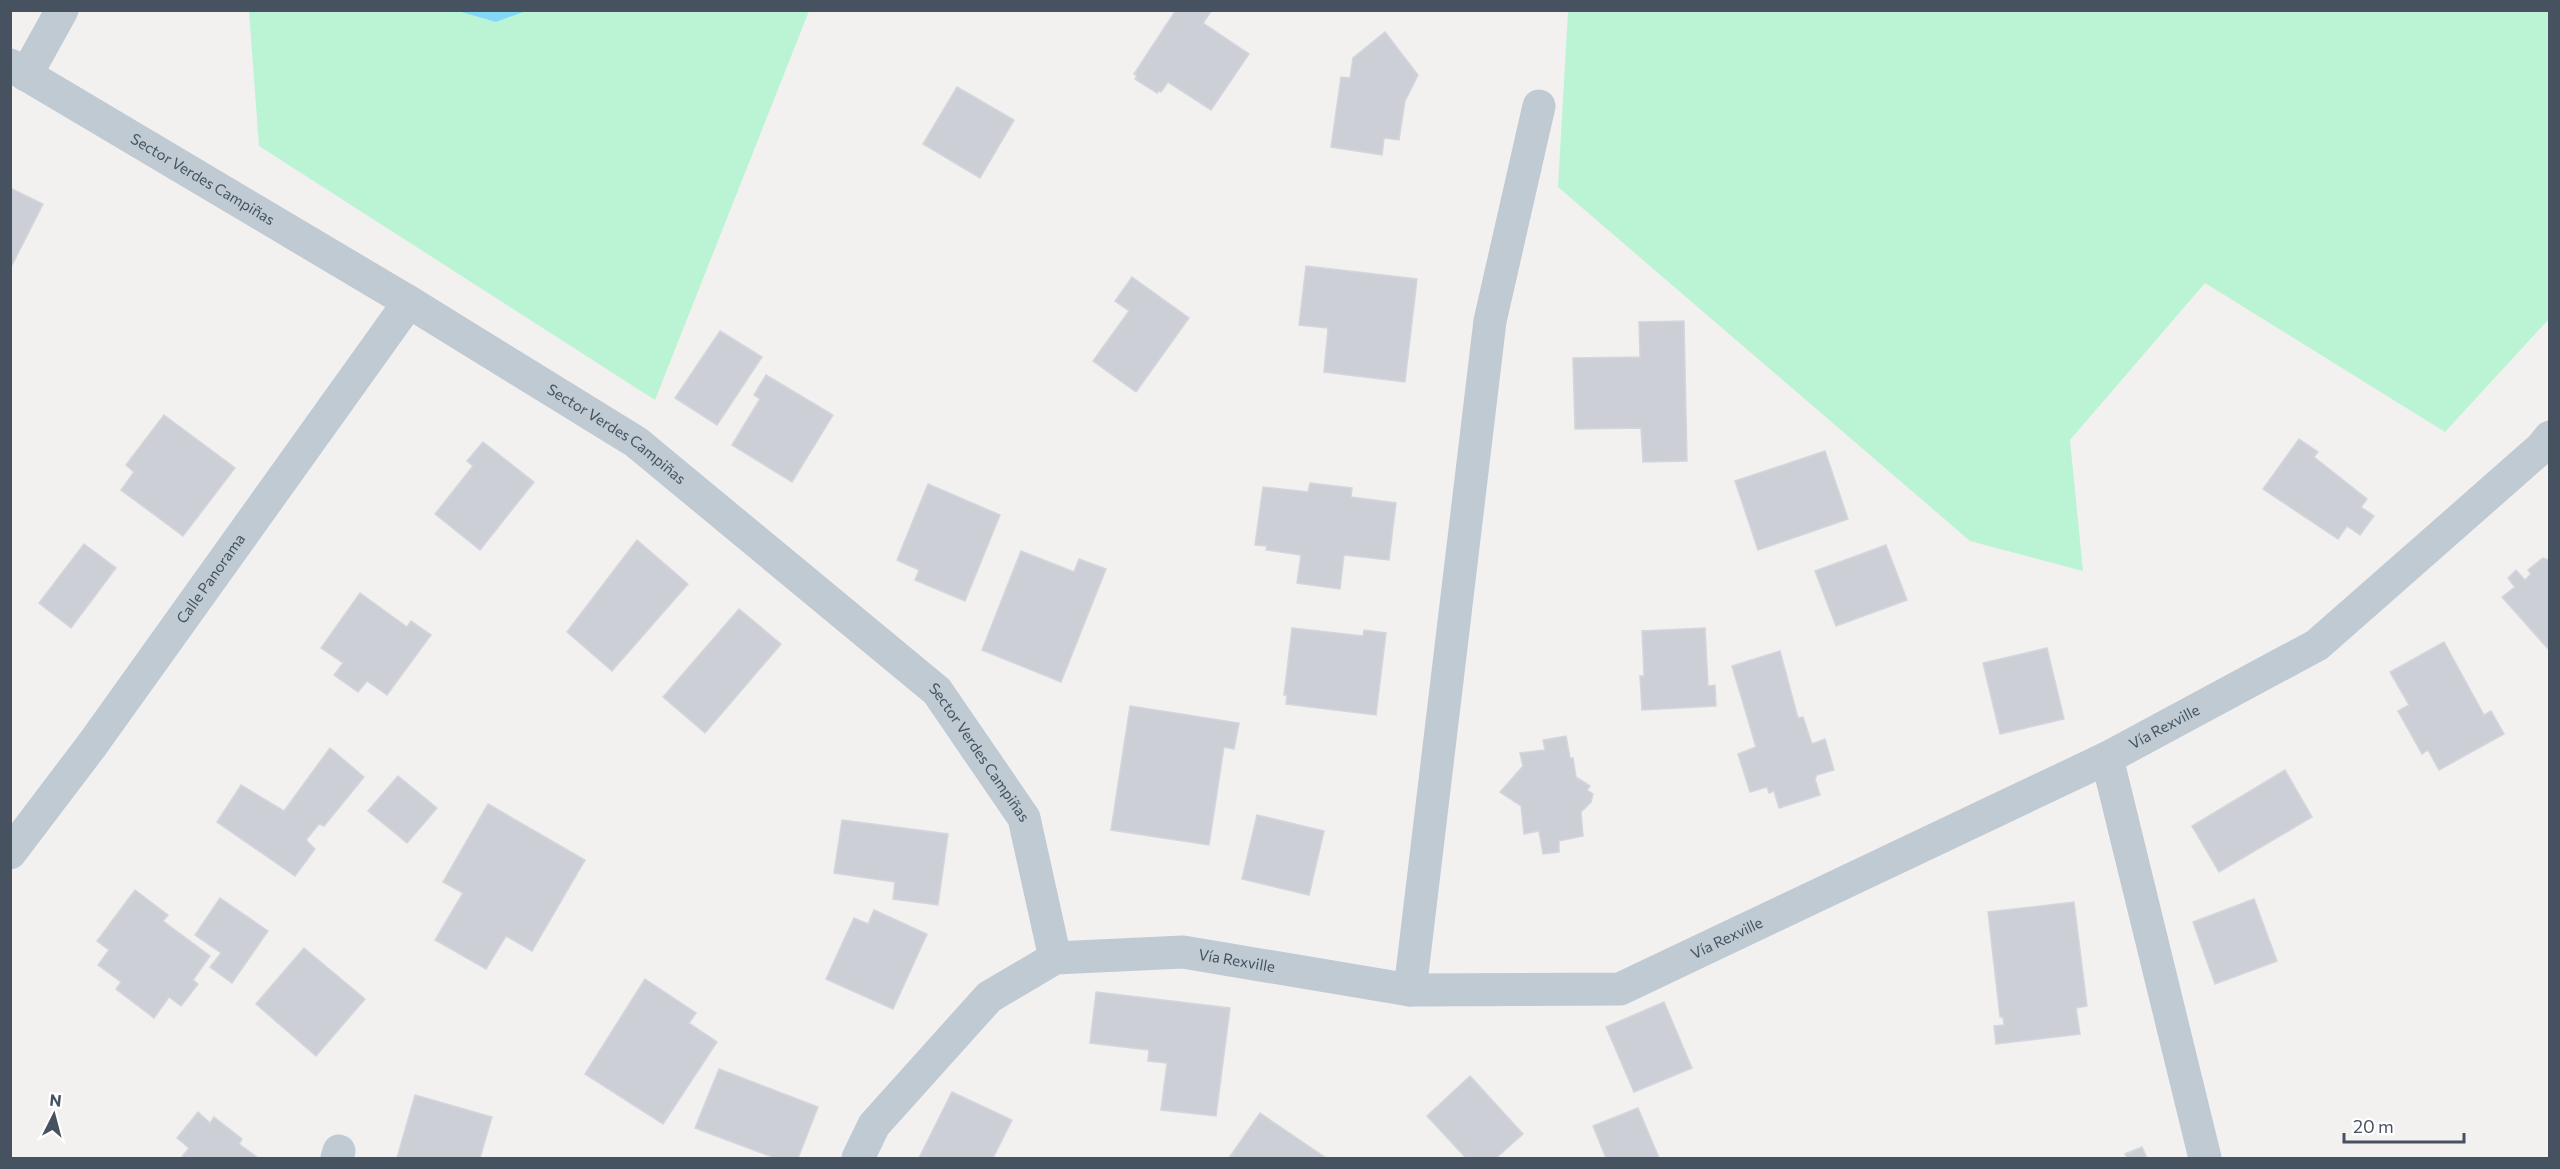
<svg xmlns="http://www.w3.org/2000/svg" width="2560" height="1169" viewBox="0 0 2560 1169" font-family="Commissioner,sans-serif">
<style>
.green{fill:#baf4d4}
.water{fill:#83d8f6}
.building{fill:#cccfd6;stroke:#d3d6dc;stroke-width:1.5}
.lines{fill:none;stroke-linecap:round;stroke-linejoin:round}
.minor{stroke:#bfcad3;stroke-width:33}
.labels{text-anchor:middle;stroke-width:5;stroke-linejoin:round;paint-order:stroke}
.street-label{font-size:15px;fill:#465260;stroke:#fff}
</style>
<rect width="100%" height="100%" fill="#f3f0f0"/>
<!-- green -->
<g class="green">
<polygon points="249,11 809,11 655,400 259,146"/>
<polygon points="1568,11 2549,11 2549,319 2445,432 2205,283 2070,440 2083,571 1970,541 1558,187"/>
</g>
<!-- water -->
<polygon class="water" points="458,11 526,11 496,22"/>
<!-- building -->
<g class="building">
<polygon points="1176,10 1212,10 1203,23 1249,54 1211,110 1168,82 1161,92 1159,91 1157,93 1135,79 1137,76 1134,74"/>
<polygon points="1385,32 1418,75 1405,101 1399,140 1384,138 1382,155 1331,147 1341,77 1350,78 1353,58"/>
<polygon points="957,87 1014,120 980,178 923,144"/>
<polygon points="10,188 43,204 10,269"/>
<polygon points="1306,266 1417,279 1405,382 1324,372 1328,328 1299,325"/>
<polygon points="1132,277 1189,318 1136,392 1093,361 1129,311 1115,301"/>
<polygon points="1684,321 1687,461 1643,462 1641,428 1575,429 1573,358 1640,357 1639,322"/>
<polygon points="720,331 762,357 717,425 675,398"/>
<polygon points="766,375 833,415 792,482 732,445 760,399 754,395"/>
<polygon points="164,415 235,468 183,536 121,490 134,472 126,465"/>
<polygon points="2299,439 2318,452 2314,457 2367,499 2361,507 2374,516 2360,535 2347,526 2338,539 2263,489"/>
<polygon points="483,442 534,482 480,550 435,514 473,466 467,461"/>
<polygon points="1825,451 1848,519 1758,550 1735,481"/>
<polygon points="1310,483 1352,488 1351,497 1396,503 1389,560 1344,555 1340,589 1297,583 1301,555 1266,550 1267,546 1255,545 1263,487 1308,492"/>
<polygon points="928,484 1000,515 965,601 915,580 919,570 897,560"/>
<polygon points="637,540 688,584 612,671 567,632"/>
<polygon points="84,544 116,568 71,628 39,603"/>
<polygon points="1886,545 1907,600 1836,626 1815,571"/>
<polygon points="1021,551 1074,572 1079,559 1106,569 1061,682 982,650"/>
<polygon points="2543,558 2550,561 2550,651 2502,597 2515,587 2508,578 2516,570 2525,580 2531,574 2528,570"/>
<polygon points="360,593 407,627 411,621 431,635 387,695 367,681 358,692 334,675 343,663 321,648"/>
<polygon points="739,609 781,644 705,733 663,697"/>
<polygon points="1292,628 1363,636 1364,630 1386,633 1376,715 1286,704 1287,695 1284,695"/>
<polygon points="1705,628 1708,686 1715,685 1716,706 1642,710 1640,676 1644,676 1642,631"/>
<polygon points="2444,642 2484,715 2491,711 2504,734 2439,770 2428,750 2422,754 2398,711 2409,705 2390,672"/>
<polygon points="2047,648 2064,719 2000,734 1983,663"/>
<polygon points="1780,651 1798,718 1803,717 1812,744 1825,739 1834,770 1817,775 1815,779 1820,795 1779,808 1774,791 1769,793 1767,787 1750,792 1738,754 1756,747 1732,666"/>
<polygon points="1130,706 1239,723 1234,749 1224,747 1209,845 1111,830"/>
<polygon points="1566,736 1570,758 1573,758 1576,777 1590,786 1587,790 1593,794 1591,802 1581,812 1583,836 1559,841 1559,852 1543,854 1539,831 1524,834 1521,806 1500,792 1523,766 1520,753 1545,750 1543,740"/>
<polygon points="330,748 364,777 324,826 319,824 306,840 315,849 295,876 217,822 241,785 284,811"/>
<polygon points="2285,770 2312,817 2219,872 2192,826"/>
<polygon points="398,776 437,808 407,843 368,811"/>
<polygon points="488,804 585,860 532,951 506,936 486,969 435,940 463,893 443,882"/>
<polygon points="1257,815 1324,831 1309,895 1242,879"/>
<polygon points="842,820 948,834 938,905 893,899 895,882 834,873"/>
<polygon points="135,890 168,915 163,921 210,956 193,980 198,984 181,1006 169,997 154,1018 116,989 121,982 98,965 109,950 97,941"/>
<polygon points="220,898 268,931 232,983 210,967 221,953 195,935"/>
<polygon points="2254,899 2277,961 2215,984 2193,922"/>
<polygon points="2074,902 2087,1006 2076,1008 2080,1034 1996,1044 1994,1026 2004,1025 2003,1017 2000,1017 1988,912"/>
<polygon points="874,910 927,934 893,1009 826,979 854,918 868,924"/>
<polygon points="304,948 365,999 316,1056 256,1004"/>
<polygon points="645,979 696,1013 689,1023 717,1042 663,1124 585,1074"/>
<polygon points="1096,992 1230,1008 1216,1116 1161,1110 1167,1063 1148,1061 1149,1050 1090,1043"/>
<polygon points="1664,1002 1692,1068 1634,1092 1606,1027"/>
<polygon points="719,1069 818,1107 798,1158 775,1158 695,1128"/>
<polygon points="1470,1076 1523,1134 1496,1158 1466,1158 1427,1116"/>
<polygon points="952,1092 1012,1120 993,1158 919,1158"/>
<polygon points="415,1095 492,1117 480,1158 397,1158"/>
<polygon points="1638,1108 1659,1158 1606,1158 1593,1126"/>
<polygon points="198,1112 210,1123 214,1117 242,1139 239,1144 258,1158 181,1158 189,1148 177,1138"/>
<polygon points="1260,1113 1326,1158 1229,1158"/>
<polygon points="2142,1147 2147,1158 2127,1158 2125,1154"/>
</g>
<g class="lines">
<!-- minor -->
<g class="minor">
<path id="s1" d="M10,65L409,302L636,442L937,691L1024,818L1055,958"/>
<polyline points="26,75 62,10"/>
<polyline points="2107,758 2205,1158"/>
<path id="s2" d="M10,853L92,745L409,302"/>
<polyline points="1410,990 1490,321 1539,106"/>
<polyline points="337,1158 339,1151"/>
<path id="s3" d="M858,1158L874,1125L989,997L1055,958L1183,952L1410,990L1620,989L2107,758L2317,645L2541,448L2550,437"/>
</g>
</g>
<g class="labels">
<!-- street labels -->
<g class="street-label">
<text dy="5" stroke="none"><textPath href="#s1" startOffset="224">Sector Verdes Campiñas</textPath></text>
<text dy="5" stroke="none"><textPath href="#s1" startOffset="710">Sector Verdes Campiñas</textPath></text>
<text dy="5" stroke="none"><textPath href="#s2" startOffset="340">Calle Panorama</textPath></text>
<text dy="5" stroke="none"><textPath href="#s3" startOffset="1458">Vía Rexville</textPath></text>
<text dy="5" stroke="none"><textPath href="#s1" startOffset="1196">Sector Verdes Campiñas</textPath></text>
<text dy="5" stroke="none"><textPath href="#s3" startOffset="972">Vía Rexville</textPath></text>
<text dy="5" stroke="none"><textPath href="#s3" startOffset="468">Vía Rexville</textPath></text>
</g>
</g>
<!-- border -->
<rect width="2560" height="1169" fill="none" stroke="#465260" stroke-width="24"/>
<!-- north arrow -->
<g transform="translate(54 1115) rotate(6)" stroke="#ffffff" stroke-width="4.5" paint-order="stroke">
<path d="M0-4.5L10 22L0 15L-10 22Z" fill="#465260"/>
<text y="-9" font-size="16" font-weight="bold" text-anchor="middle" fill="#465260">N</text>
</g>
<!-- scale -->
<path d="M2344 1133v9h120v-9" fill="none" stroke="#465260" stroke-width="3"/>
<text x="2353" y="1133" font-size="18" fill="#465260" stroke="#ffffff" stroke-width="4.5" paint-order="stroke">20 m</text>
</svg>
